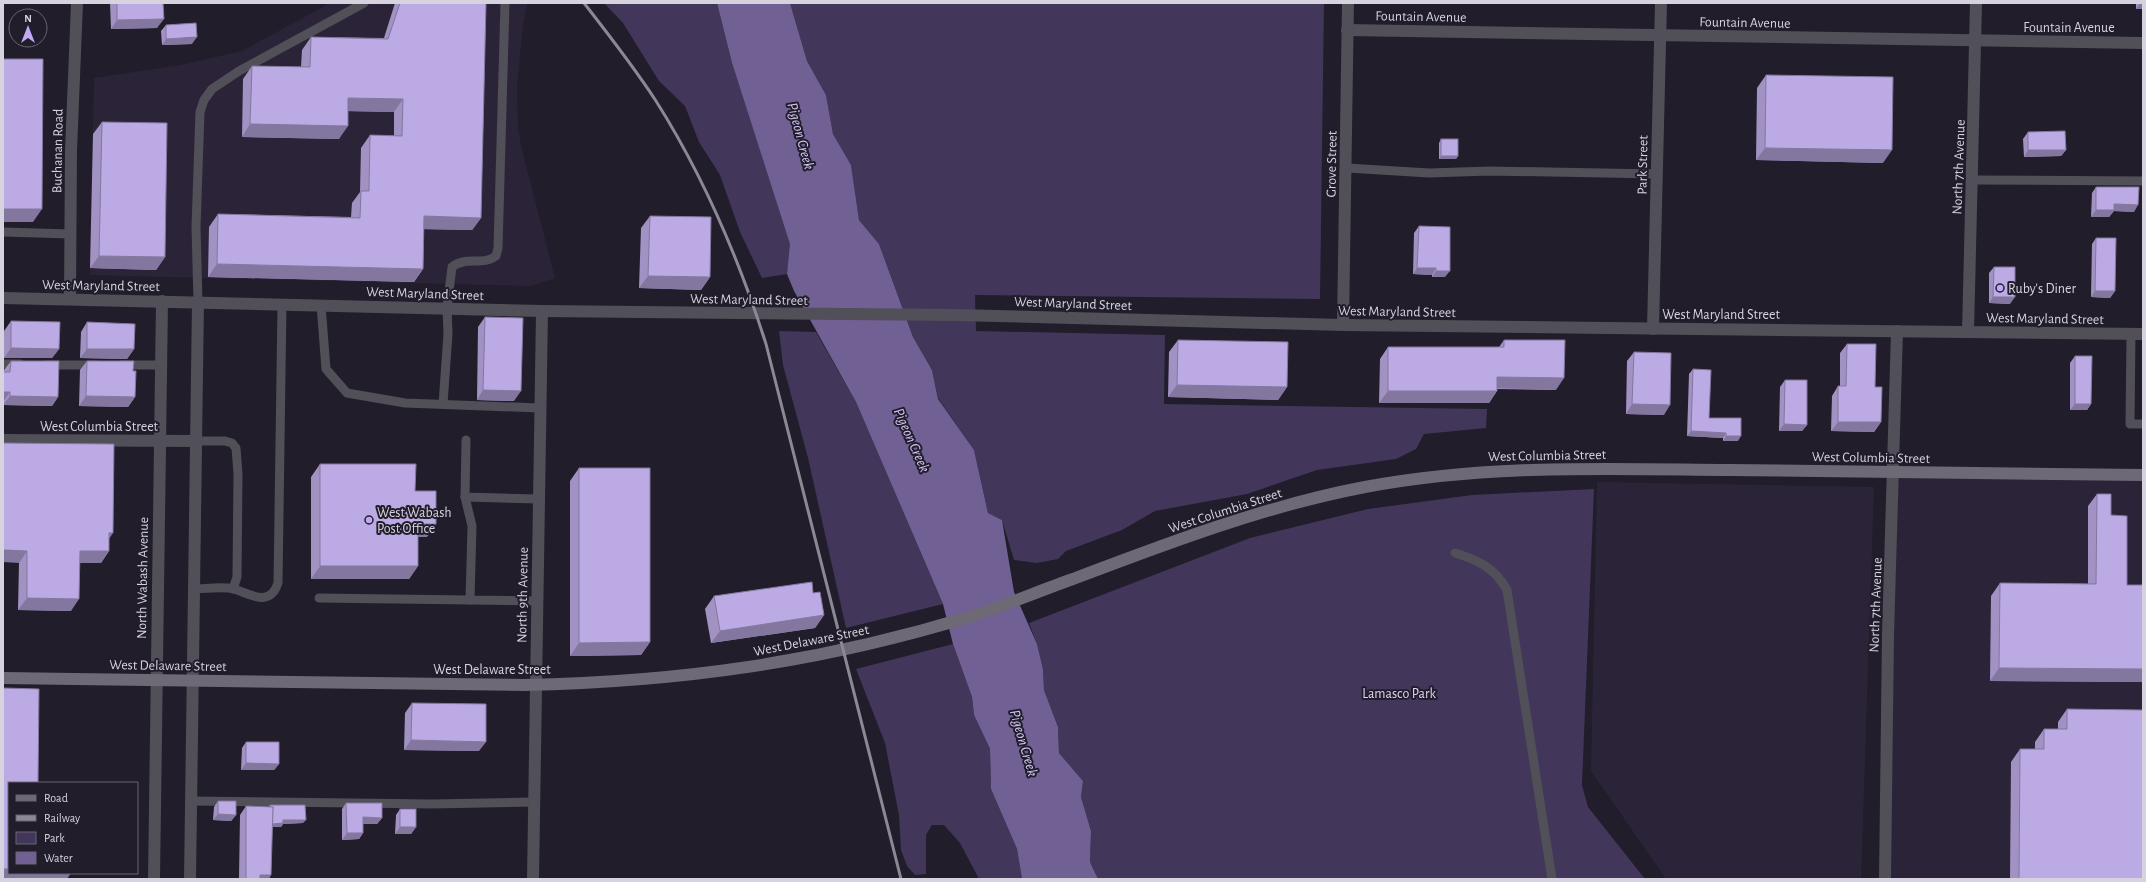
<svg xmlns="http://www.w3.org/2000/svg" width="2146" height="882" viewBox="0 0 2146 882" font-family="'Alegreya Sans',sans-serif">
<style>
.built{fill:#2b2439}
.green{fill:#42365a}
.water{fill:#716094}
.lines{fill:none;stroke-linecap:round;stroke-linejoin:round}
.lane{stroke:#514f57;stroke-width:9}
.street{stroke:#514f57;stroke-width:12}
.secondary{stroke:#6d6975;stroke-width:12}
.rail{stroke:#8c8995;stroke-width:3}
.wall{fill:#a192c3}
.shaded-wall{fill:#83779f}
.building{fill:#bbaae3;stroke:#83779f}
.poi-dot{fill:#c0a8f4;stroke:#211d2b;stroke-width:1.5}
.labels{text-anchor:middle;stroke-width:4;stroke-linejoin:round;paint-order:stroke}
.street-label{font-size:14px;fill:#d6d3de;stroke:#211d2b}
.poi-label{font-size:14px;fill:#d6d3de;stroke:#211d2b;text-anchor:start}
.park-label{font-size:14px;fill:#dfd6f6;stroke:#211d2b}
.water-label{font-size:15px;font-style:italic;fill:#d5c7f7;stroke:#211d2b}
</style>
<rect width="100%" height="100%" fill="#211d2b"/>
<!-- built -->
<g class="built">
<polygon points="330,3 527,3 523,25 517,85 518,128 521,146 555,278 531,286 90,275 94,78 181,65 242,51"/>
<polygon points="1894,472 2143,476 2143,879 1889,879"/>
<polygon points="1597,482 1874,487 1861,879 1666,879 1591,771"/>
</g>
<!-- green -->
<g class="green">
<polygon points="604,3 717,3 732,63 791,244 787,274 762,278 740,232 720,175 699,142 685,106 659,81 623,23"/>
<polygon points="790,3 1324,3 1320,299 975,295 976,331 1165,335 1164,404 1487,409 1486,428 1424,434 1416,449 1396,459 1317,470 1247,494 1155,511 1122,530 1066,551 1058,559 1037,563 1014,560 1002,520 988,513 974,450 938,398 932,370 913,337 879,244 859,220 851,165 833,134 826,95 807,61"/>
<polygon points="779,331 816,332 856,402 943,604 846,628 808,458 783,365"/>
<polygon points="1594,489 1582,785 1588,807 1645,879 1098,879 1090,862 1091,831 1081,797 1083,781 1059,753 1058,727 1044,690 1043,669 1037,644 1029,623 1250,538 1368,509 1472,495"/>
<polygon points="953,644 972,697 974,715 990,749 991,789 1017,849 1022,879 979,879 960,843 944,825 932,825 926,835 926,874 915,875 907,866 901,850 899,815 885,743 856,669"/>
</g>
<!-- water -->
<polygon class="water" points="717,3 790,3 807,61 826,95 833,134 851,165 859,220 879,244 913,337 932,370 938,399 974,450 988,513 1002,520 1014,592 1037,644 1043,669 1044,690 1058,727 1059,753 1083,781 1081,797 1091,831 1090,862 1098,879 1022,879 1017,849 991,789 990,749 974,715 972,697 953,644 943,604 856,402 794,291 787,274 790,244 732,63"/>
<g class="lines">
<!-- lane -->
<g class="lane">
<polyline points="1347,168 1429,173 1490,171 1657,174"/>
<polyline points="1972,180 2143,181"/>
<polyline points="3,232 71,234"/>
<polyline points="198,302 196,227 200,112 204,100 212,89 239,71 364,3"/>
<polyline points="321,305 326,369 347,393 405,403 540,408"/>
<polyline points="2131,334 2130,424 2143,424"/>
<polyline points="3,364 20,364"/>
<polyline points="46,365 96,365"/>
<polyline points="122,365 161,365"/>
<path d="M443,404L448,334L447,308L452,267C465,256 483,266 496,256L498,248L505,3"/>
<polyline points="466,440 465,497 539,499"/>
<polyline points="195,441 225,441 232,443 236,448 238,474 237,577 233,589"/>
<polyline points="465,497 472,526 470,600 537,601"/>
<path d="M1455,553C1478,560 1495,568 1507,590L1552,879"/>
<path d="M193,589C205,589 222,586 234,589C250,594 270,608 278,583L282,304"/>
<polyline points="319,598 470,600"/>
<polyline points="191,801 432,804 534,802"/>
</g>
<!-- street -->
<g class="street">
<polyline points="1347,30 2143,43"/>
<polyline points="3,298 542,311 956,315 1343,325 2143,334"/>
<polyline points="70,299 71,151 77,3"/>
<polyline points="1343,325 1348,3"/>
<polyline points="1653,329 1661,3"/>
<polyline points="1968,332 1976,3"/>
<polyline points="3,440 195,441"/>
<polyline points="154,879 162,301"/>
<polyline points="190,879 198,302"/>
<polyline points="533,879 542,311"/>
<polyline points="1885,879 1888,634 1897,331"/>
</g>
<!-- secondary -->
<path class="secondary" d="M3,678L523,685C680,682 822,662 972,616C1006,605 1039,591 1073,579C1168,543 1265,506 1365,487C1486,464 1606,469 1729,470C1867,472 2005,473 2143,475"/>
<!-- rail -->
<path class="rail" d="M584,3C609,35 634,67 656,101C704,177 739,259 766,344L901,879"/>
</g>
<!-- wall -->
<g class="wall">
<polygon points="110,3 163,3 157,28 111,29"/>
<polygon points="395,3 486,3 481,218 472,230 424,229 423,269 414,282 208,277 209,227 218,214 351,217 352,203 360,192 361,148 370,135 394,136 394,112 348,111 339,139 242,137 243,79 252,66 301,67 302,50 311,37 384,38"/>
<rect x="2136" y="3" width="7" height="6"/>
<polygon points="166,25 192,44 162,45 161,31"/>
<polygon points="1766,75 1883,163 1756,160 1757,88"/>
<polygon points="102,122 165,257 156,270 90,268 93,134"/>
<polygon points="2028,132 2066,150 2061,156 2024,157 2023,139"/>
<polygon points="1441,139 1458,156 1456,159 1439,159 1439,143"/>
<polygon points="2096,187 2134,212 2114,211 2109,217 2091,217 2092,193"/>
<polygon points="650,216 710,277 701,290 639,288 641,228"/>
<polygon points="1419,226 1445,277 1432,277 1432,275 1413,274 1414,233"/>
<polygon points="2096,238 2115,291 2110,298 2091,297 2092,244"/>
<polygon points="1994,267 2010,304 1989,303 1989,273"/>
<polygon points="485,317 514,401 477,400 478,327"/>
<polygon points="11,321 59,349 52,358 4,358 4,331"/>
<polygon points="87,322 134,349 127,359 80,358 81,332"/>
<polygon points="1178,340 1287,387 1278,400 1168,397 1169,352"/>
<polygon points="1504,340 1556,390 1497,389 1497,391 1489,403 1379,403 1380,359 1388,347 1499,347"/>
<polygon points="1847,344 1875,387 1881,422 1874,432 1831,431 1832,396 1838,386 1840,386 1840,353"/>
<polygon points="1634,352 1664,415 1626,414 1627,361"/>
<polygon points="2075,356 2091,404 2087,410 2070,410 2070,363"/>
<polygon points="11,361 58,397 52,406 3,405 3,372 4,372 4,370"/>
<polygon points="87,361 133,371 135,397 128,407 79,406 80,370"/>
<polygon points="1693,369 1709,418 1738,441 1723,441 1723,438 1687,436 1689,374"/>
<polygon points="1785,380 1807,425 1802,431 1779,431 1780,387"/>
<polygon points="3,443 109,538 109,551 101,563 80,563 71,611 18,610 19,563"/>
<polygon points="320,464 415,491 427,537 418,537 418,566 409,579 311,579 311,477"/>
<polygon points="579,468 650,642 641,655 570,656 570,481"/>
<polygon points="2097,494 2111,515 2127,585 2143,585 2143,682 1990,681 1991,596 2000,583 2088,584 2088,506"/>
<polygon points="714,596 824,615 815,628 711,643 705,609"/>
<polygon points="412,703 479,751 404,750 405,713"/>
<polygon points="2067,709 2143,879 2010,879 2011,762 2020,749 2035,749 2035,742 2044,729 2058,729 2058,722"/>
<polygon points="246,742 279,764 274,770 241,770 242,748"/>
<polygon points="218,801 236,815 231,821 213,820 214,807"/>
<polygon points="346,803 382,818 377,824 363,824 363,833 359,839 342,840 342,809"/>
<polygon points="270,805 303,823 283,824 281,827 272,827 269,879 239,879 240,815 246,806 269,807"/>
<polygon points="400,809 416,827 411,834 395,834 396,815"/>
</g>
<!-- shaded-wall -->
<g class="shaded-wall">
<polygon points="2140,3 2143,3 2143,9 2136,9"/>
<polygon points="164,19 157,28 111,29 117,20"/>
<polygon points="197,37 192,44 162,45 166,39"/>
<polygon points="348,98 403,99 394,112 340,111"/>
<polygon points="250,124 348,126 339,139 242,137"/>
<polygon points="1765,148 1892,150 1883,163 1756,160"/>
<polygon points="2028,150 2066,150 2061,156 2024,157"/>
<polygon points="1441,156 1458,156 1456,159 1439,159"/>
<polygon points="2114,204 2138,205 2134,212 2114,211 2109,217 2091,217 2096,210"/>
<polygon points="3,209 42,209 33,222 3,222"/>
<polygon points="424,216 481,218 472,230 415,229"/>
<polygon points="99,256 165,257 156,270 90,268"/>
<polygon points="217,264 423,269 414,282 208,277"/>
<polygon points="1417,268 1436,268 1432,275 1413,274"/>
<polygon points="1436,271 1450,271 1445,277 1432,277"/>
<polygon points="648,276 710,277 701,290 639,288"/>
<polygon points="2095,291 2115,291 2110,298 2091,297"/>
<polygon points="1993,297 2015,297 2010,304 1989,303"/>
<polygon points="11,348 59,349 52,358 4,358"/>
<polygon points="87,349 134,349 127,359 80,358"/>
<polygon points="1497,377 1564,378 1556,390 1489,388"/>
<polygon points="1177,385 1287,387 1278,400 1168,397"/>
<polygon points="483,390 521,391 514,401 477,400"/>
<polygon points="1388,391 1497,391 1489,403 1379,403"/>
<polygon points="3,392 10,392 3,402"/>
<polygon points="10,396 58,397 52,406 3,405"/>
<polygon points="86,396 135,397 128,407 79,406"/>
<polygon points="1632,404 1670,405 1664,415 1626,414"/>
<polygon points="2075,404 2091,404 2087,410 2070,410"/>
<polygon points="1838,422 1881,422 1874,432 1831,431"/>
<polygon points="1784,424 1807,425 1802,431 1779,431"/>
<polygon points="1691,431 1726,433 1723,438 1687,436"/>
<polygon points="1726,436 1741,436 1738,441 1723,441"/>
<polygon points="418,524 436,524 427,537 409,537"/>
<polygon points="109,533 113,533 105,545"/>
<polygon points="3,550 27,551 19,563 3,562"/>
<polygon points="80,551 109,551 101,563 72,563"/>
<polygon points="320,566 418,566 409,579 311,579"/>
<polygon points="27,598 79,599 71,611 18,610"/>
<polygon points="824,615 815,628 711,643 720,631"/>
<polygon points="650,642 641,655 570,656 579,643"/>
<polygon points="1999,668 2143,669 2143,682 1990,681"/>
<polygon points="411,740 486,742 479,751 404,750"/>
<polygon points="246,763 279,764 274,770 241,770"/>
<polygon points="218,814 236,815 231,821 213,820"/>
<polygon points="363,817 382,818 377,824 359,824"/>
<polygon points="283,820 306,820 303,823 283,824 281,827 268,827 271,824"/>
<polygon points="400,827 416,827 411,834 395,834"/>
<polygon points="347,833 363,833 359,839 342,840"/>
<polygon points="3,869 9,869 9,873 71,873 67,879 3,879"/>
<polygon points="260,875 271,875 269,879 257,879"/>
</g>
<!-- building -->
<g class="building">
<polygon points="117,3 163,3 164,19 117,20"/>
<polygon points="400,3 486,3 481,218 424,216 423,269 217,264 218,214 360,218 361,191 369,191 370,135 402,136 403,99 348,98 348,126 250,124 252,66 310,67 311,37 388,39"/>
<polygon points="196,23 197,37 166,39 166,25"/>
<polygon points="3,59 43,59 42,209 3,209"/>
<polygon points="1766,75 1893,77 1892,150 1765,148"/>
<polygon points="102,122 167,123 165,257 99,256"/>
<polygon points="2065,131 2066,150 2028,150 2028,132"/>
<rect x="1441" y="139" width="17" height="17"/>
<polygon points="2096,187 2139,187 2138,205 2114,204 2114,210 2096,210"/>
<polygon points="650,216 711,217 710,277 648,276"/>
<polygon points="1419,226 1450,227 1450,271 1436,271 1436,268 1417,268"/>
<polygon points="2096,238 2116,238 2115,291 2095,291"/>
<polygon points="1994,267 2015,267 2015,297 1993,297"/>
<polygon points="485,317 523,318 521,391 483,390"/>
<polygon points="11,321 60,322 59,349 11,348"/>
<polygon points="87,322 135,324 134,349 87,349"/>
<polygon points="1178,340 1288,342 1287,387 1177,385"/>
<polygon points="1504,340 1565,340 1564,378 1497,377 1497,391 1388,391 1388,347 1504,347"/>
<polygon points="1847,344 1876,344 1875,387 1882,387 1881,422 1838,422 1838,386 1846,386"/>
<polygon points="1634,352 1671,353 1670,405 1632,404"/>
<polygon points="2075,356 2092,356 2091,404 2075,404"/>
<polygon points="11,361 59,361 58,397 10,396 10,392 3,392 3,372 10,372"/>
<polygon points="87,361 134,361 133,371 136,371 135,397 86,396"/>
<polygon points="1693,369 1711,370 1709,418 1741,418 1741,436 1726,436 1726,433 1691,431"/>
<polygon points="1785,380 1807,380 1807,425 1784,424"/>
<polygon points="3,443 114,444 113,533 109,533 109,551 80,551 79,599 27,598 27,551 3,550"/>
<polygon points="320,464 416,464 415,491 436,491 436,524 418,524 418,566 320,566"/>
<polygon points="579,468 650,468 650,642 579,643"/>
<polygon points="2097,494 2111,494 2111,515 2127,516 2127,585 2143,585 2143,669 1999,668 2000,583 2096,584"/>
<polygon points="812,582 813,593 820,592 824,615 720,631 714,596"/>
<polygon points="3,688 39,689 38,783 9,783 9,869 3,869"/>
<polygon points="412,703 486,704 486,742 411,740"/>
<polygon points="2067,709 2143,710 2143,879 2019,879 2020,749 2044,749 2044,729 2067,729"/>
<polygon points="246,742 279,742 279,764 246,763"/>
<polygon points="218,801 236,801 236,815 218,814"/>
<polygon points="346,803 382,803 382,818 363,817 363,833 347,833"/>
<polygon points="270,805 305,805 306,820 283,820 283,823 272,824 273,807 270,807"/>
<polygon points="246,806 273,807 271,875 260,875 260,879 246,879"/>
<rect x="400" y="809" width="16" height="18"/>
</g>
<!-- markers -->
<g class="poi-dot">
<circle cx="2000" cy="288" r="4"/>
<circle cx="369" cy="520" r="4"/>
</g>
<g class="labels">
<!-- street labels -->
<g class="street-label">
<text transform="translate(1421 16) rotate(1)" y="5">Fountain Avenue</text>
<text transform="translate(1745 22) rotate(1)" y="5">Fountain Avenue</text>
<text x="2069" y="32">Fountain Avenue</text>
<text transform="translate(57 151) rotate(-89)" y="5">Buchanan Road</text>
<text transform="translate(1331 164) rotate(-89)" y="5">Grove Street</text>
<text transform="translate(1642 165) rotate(-89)" y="5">Park Street</text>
<text transform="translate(1958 167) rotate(-88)" y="5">North 7th Avenue</text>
<text transform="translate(101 285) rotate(1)" y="5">West Maryland Street</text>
<text transform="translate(425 293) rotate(2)" y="5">West Maryland Street</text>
<text transform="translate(749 299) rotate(1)" y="5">West Maryland Street</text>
<text transform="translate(1073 303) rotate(2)" y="5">West Maryland Street</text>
<text transform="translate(1397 311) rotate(1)" y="5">West Maryland Street</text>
<text x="1721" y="319">West Maryland Street</text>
<text transform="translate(2045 318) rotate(1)" y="5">West Maryland Street</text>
<text x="99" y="431">West Columbia Street</text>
<text transform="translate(1547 455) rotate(-1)" y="5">West Columbia Street</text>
<text transform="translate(1871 457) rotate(1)" y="5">West Columbia Street</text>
<text transform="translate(1225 510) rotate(-18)" y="5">West Columbia Street</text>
<text transform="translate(142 578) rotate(-89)" y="5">North Wabash Avenue</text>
<text transform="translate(522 595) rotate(-89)" y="5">North 9th Avenue</text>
<text transform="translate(1875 605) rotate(-88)" y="5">North 7th Avenue</text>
<text transform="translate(811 640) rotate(-11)" y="5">West Delaware Street</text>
<text transform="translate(168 665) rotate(1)" y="5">West Delaware Street</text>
<text x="492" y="674">West Delaware Street</text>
</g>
<!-- poi labels -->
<g class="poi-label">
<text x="2008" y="293">Ruby's Diner</text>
<text x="377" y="517">West Wabash<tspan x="377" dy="16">Post Office</tspan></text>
</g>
<!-- park labels -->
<g class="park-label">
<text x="1399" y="698">Lamasco Park</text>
</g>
<!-- water labels -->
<g class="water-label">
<text transform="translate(801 136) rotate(75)" y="5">Pigeon Creek</text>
<text transform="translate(912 440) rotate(66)" y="5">Pigeon Creek</text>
<text transform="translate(1024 743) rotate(74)" y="5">Pigeon Creek</text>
</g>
</g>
<!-- border -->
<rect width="2146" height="882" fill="none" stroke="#d6d3de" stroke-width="8"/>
<!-- legend -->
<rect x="8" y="782" width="130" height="92" fill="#211d2b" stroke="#696673"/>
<rect x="16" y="795" width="20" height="6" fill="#6d6975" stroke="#696673"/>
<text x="44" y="802" font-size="12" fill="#d6d3de">Road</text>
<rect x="16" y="815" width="20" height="6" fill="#8c8995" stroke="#696673"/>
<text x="44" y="822" font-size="12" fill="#d6d3de">Railway</text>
<rect x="16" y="832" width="20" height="12" fill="#42365a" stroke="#696673"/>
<text x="44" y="842" font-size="12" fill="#d6d3de">Park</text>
<rect x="16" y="852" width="20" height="12" fill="#716094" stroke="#696673"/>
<text x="44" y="862" font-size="12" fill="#d6d3de">Water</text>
<!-- north arrow -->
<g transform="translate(28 28)"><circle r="19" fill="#211d2b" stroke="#696673"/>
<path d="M0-3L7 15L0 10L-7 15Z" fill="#c0a8f4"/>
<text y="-6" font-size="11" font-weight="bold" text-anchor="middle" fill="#d6d3de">N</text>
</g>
</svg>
